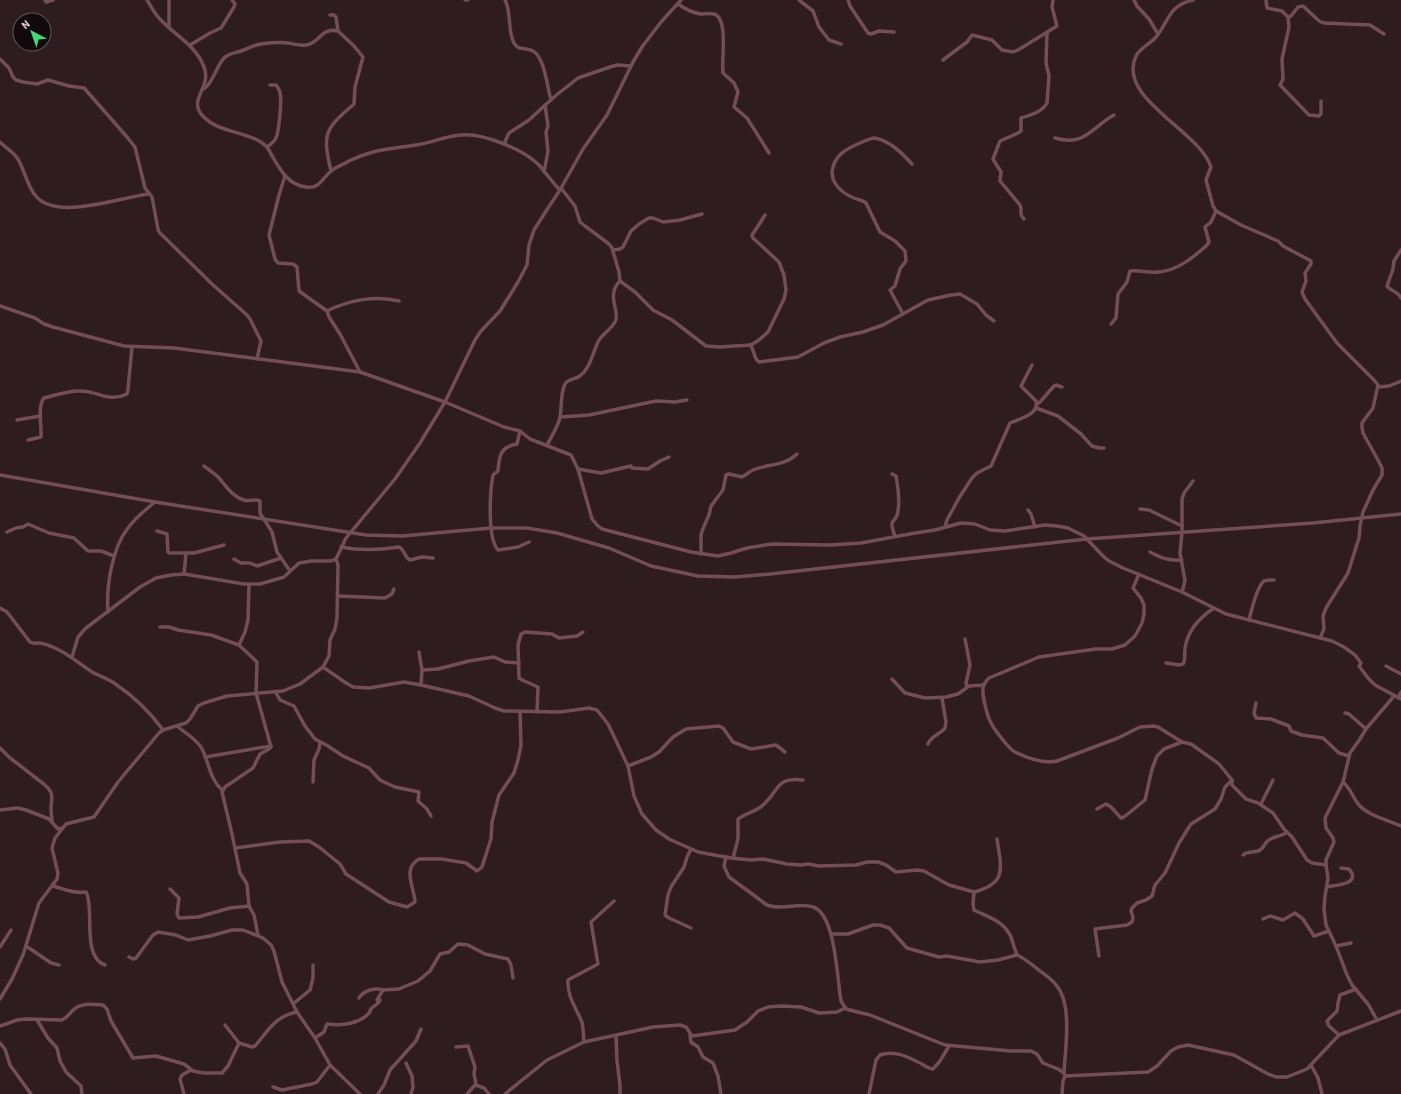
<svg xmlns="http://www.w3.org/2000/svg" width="1401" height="1094" viewBox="0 0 1401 1094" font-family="'Source Sans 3',sans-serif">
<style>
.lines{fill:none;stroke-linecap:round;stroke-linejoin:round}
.minor{stroke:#734e57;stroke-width:3.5}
</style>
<rect width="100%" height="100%" fill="#2e1c20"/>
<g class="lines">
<!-- minor -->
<g class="minor">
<polyline points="45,0 46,2 53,0"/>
<path d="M147,0C151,6 154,13 159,18C174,35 196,45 204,67C212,87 188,99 202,115C219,135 250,130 267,147C277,163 285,185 306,187C319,189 322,179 330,172C335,167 343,165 349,161C374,149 390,149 416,145C431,143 445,136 461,135C483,133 523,149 539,165C546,173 552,182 560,190"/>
<polyline points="465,0 468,0"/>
<path d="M505,0C512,14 507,29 514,43C518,51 526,47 533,51C545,58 547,87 551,100"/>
<polyline points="799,0 813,11 819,27 829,40 841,44"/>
<polyline points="848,0 850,6 868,33 871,34 879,31 894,32"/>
<polyline points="1134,0 1137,6 1149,19 1158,34"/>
<path d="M1193,0C1169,5 1169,21 1156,37C1150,44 1140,48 1136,56C1116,98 1200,131 1211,167L1206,180L1213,206L1216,211L1241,225L1278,241L1283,246L1311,261V264L1305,273L1306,281L1302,292L1305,299L1337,343L1374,380L1378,385L1373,408L1362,423V427L1363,433L1379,462L1382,468V475L1373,490L1363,512L1360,526L1359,538L1348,573L1326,608L1323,616L1324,629L1320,638"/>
<polyline points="1266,0 1267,8 1282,11 1288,17 1291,16 1298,7 1303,6 1319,21 1324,23 1370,25 1384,34"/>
<path d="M678,4C685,9 693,13 701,14C705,14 710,13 714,14C729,18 721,61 723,73L734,83L738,92L734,107L747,118L769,153"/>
<path d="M330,15H334L336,17L338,31L354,46L363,57L355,87L354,104C325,129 322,133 331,171"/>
<polyline points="1288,17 1289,27 1282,59 1283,79 1280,85 1309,115 1319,116 1321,114 1321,101"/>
<polyline points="169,28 169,0"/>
<polyline points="190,45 210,33 221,28 234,7 235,4 232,0"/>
<polyline points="0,59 9,68 13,77 16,80 23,82 37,84 48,80 69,86 84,88 127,137 135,147 145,188 152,197 158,229 159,232 212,284 247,315 250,319 261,341 257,359"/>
<polyline points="943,60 967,42 972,35 992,40 1002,50 1013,52 1018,50 1057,26 1052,7 1053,0"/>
<path d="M204,89C214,81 216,67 224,58C229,53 235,53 241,51C248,49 253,45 261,44C269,43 279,42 288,43C294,44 300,46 306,45C320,43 321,27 338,31"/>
<path d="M1055,138C1085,147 1092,127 1114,115"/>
<path d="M0,142C6,148 16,154 19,161C25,172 27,185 35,195C55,222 121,197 149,194"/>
<polyline points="504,144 509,133 529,120 554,97 578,78 610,67 617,65 631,66"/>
<path d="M267,147C271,144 274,142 276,138C279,131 282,100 280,93C280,90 278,88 276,85H270"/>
<polyline points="544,172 548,151 546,132 548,126 545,105"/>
<polyline points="285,176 279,195 269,235 275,259 278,263 293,264 297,267 299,291 327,311 329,317 340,334 360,372"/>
<polyline points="561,188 575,206 580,222 585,226 609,244 612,248 619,272 620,281 635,292 653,310 672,320 706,346 720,347 751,345 756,359 759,362 798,357 824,343 840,337 863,332 883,325 928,300 951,295 960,294 977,304 986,315 994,321"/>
<path d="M1024,219L1021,215V209L1020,205L1000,181L1001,172L993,159L1000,141L1018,133L1021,131V118C1031,115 1042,112 1047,103L1049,76L1046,63L1047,33"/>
<polyline points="613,250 620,249 623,247 631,231 639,224 649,218 653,218 663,222 680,220 702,214"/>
<path d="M1401,250L1394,261L1393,269L1387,286C1390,291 1398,291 1401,298"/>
<polyline points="0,306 35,318 44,324 53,327 124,346 174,348 360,372 445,402 504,427 520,431 530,439 571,455 578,469 592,519 597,525 602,529 691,552 718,556 731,553 747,548 772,544 831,545 861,543 915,533 935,530 961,523 975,524 990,530 1005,531 1045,525 1057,526 1068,528 1084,536 1104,557 1109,561 1123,568 1182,592 1226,614 1332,641 1344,647 1355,655 1361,663 1359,666 1368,678 1375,685 1401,699"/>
<path d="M327,311C349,300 376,295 399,301"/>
<path d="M903,314L890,290L895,286L900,269L906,261L905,251L895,241L880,232L866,203C862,200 859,200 854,198C849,196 841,191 837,186C834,182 832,176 832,172C834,155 846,149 860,143C865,141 870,138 875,138C890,141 902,153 912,164"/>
<path d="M1111,324L1116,318L1118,294L1127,282L1130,271C1139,270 1149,273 1158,272C1177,271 1194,257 1207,245L1209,242L1205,227L1211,222L1216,211"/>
<polyline points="751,345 759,340 768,332 784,299 786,290 784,275 779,262 753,238 752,235 762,220 761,221 765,215"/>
<polyline points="1378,387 1389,386 1401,381"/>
<polyline points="1037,404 1040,402 1054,386 1056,385 1062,387"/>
<polyline points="1036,408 1058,416 1081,434 1092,446 1099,448 1104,448"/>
<polyline points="561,417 589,415 656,401 675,402 687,400"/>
<polyline points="17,420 40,416"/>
<path d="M520,431L517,444C500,447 499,456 498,471L493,475C490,491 487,538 498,550L518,547L529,542"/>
<path d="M28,440L41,437C42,427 37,406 44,398C56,395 69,390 81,391C98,391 109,403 127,394L128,389L132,347"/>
<path d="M547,445C551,437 559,425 560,417C562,407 560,394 565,384C569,378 576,380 581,375C591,367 593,351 599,340C604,333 611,329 615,322C621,311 605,296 620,281"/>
<path d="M204,466C209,470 214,473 219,478C226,486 233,497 244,500C250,502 254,498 260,501V513L272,532L277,552L290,571"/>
<polyline points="578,469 601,473 631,466 632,468 648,469 660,461 669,457"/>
<path d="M892,474L896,476C898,487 900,499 898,511C897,525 887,515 895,536"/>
<polyline points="0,475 155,502 366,535 402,536 491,528 527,528 557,533 609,548 651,566 698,576 735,577 770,574 1087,539 1313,523 1401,514"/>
<polyline points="1140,509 1149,510 1182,526"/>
<polyline points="1028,510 1031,514 1035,527"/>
<path d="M945,527L947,520L959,498L972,478L977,473L991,466L1010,423C1019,419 1040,414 1036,401L1021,386L1032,365"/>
<polyline points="157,531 167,534 168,552 170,553 194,553 224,545"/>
<polyline points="7,532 16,528 23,527 28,524 49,533 74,538 88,551 101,551 114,556"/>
<path d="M341,547C360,551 380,550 399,547C405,550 404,557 410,560L422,557L433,558"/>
<path d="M1150,552C1161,558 1169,561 1182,560"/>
<path d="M701,554V536L702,531L709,515L711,506L723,490L726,475L729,474L742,477C746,475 749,472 753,470C767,464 785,466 797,454"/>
<polyline points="234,559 241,563 250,563 257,566 281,558"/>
<polyline points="184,574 186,553"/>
<path d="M1139,574L1133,588L1141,598L1144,605V614L1142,623L1135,636L1125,645L1112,649H1096L1039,657L989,678C986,681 983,684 983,688C982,696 987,714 990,721C993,728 1009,749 1015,752C1027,758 1043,764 1057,761L1118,738L1140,727L1153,726L1158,727L1182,742L1191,744L1219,764L1232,780V785L1246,799L1258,803L1273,813L1284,829L1292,837L1307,860L1312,863L1326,865"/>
<polyline points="249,585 248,620 245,632 239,645 257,662 256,693 271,747 269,749 260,754 253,768 225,787 222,792 232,834 240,873 247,884 249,906 254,915 258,935"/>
<polyline points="1182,592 1185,581 1180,553 1182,532 1182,499 1184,493 1193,481"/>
<polyline points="338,596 385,598 392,594 394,589"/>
<path d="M0,608L7,612L30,642C34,644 34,643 39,643C45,643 53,647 59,650C71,656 81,665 92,672C99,676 107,678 114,683C132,695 150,712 163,730"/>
<path d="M108,612C106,587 112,548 128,528C135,518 145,510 155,502"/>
<path d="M1249,620C1251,612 1257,586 1264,581C1267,580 1271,580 1274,580"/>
<polyline points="160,627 169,627 178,630 211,635 239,645"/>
<polyline points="965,639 970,665 966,683 967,686"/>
<polyline points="419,652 422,670 421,685"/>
<polyline points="72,657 78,637 86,628 140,587 156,578 171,575 184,574 244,584 260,584 284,577 299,563 312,561 331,561 336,559 346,538 395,479 420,443 445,402 475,340 481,331 500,311 518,282 527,265 529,245 534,230 548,208 560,190 583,149 607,115 633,62 642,47 661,22 681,0"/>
<path d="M1166,663L1179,665L1183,664C1186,659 1184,654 1185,649C1187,631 1199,618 1214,608"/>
<polyline points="1386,666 1401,674"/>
<path d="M323,667L346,683L353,687L369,688L404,682L421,685L469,696L495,708L504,711L560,712L589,708L597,710L608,724L628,766L634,796L642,814L656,830L669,839L698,852L731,858L751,860L763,859L787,864L801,865L808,864L819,866L856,865L867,862H878L886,865L896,872L917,870L924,871L949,885L974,892L973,904L974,910C988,917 1004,921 1011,937C1013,943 1015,950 1017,955C1026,959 1032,965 1040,971C1045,975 1052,979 1056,985C1073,1004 1065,1050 1064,1073"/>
<polyline points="422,670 438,669 469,661 494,657 505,662 519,663"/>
<polyline points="892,679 905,693 925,698 946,697 958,694 969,686 984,685"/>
<polyline points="276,693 280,700 294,706 305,726 315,739 328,746 343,756 369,768 380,780 384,782 395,787 419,792 418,801 427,809 431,816"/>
<polyline points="1398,698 1401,692"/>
<polyline points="1256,703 1254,713 1256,718 1271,719 1289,726 1291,731 1302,735 1323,738 1339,753 1349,756"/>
<polyline points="537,712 538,687 522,680 519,678 518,645 521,634 525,632 552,634 559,638 577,636 583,632"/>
<polyline points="1345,713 1349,714 1366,729"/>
<path d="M177,726C185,733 195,738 201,747C209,761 209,778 222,790"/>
<path d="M928,744C931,735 940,735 945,728L946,722L942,698"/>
<path d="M0,748L9,757L45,785C55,794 51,798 51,809C51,814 52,818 52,822"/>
<polyline points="205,757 271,746"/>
<polyline points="628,766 651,757 659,752 673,737 686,729 719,726 723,728 733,742 751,749 776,745 785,752"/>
<polyline points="313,782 314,760 319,749 320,742"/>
<path d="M1343,782C1352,790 1352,797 1359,805C1369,816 1388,820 1401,826"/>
<polyline points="1261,804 1273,780"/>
<polyline points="1097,809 1106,804 1111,807 1121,818 1124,817 1145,800 1152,769 1157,756 1164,749 1182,742"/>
<polyline points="0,810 18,808 26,810 49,819 58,829 62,828"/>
<path d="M235,848L280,842L309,841L319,847L340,864L346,874L389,902L407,907L415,902C414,886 402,869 419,859H442L466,863L477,871L482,867L491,839L492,822L499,795L514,773L518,760L521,745L520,712"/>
<path d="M1243,855C1248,851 1252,853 1258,851C1264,849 1264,843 1269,840C1274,836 1281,837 1287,832"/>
<path d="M726,857L724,866L729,877L767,905C783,911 798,902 813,907C836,914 837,980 841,1001L846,1009L870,1015L945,1045L1011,1051H1031L1037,1054L1043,1063L1058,1069L1064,1073L1065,1076"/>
<path d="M733,858L738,839V819C745,813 756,812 763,805C780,790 775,777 803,780"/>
<path d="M54,883L53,886C63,889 75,894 86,892L87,894C94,913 82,957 105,965"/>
<path d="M1327,887C1336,885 1362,884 1349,869L1341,868"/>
<polyline points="170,889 179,898 177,914 179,918 198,917 230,908 249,906"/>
<path d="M974,892C1008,883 1001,868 997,839"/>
<polyline points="1263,919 1270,916 1283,920 1295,913 1303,919 1314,936 1329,931"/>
<polyline points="691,928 669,918 665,915 668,895 671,887 684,867 687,857 691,849"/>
<polyline points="831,934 848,934 873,925 880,925 889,928 907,948 939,957 947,956 980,962 998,960 1017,955"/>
<polyline points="26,946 51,963 59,965"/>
<polyline points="1336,946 1351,943"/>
<polyline points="0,947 11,930"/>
<polyline points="1099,956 1095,929 1127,925 1132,922 1133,917 1131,911 1132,908 1137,903 1146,900 1152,896 1155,885 1165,873 1179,843 1191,824 1215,809 1221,799 1225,787 1232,780"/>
<polyline points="129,957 133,959 136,958 153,935 158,932 176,935 188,940 210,936 232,930 243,930 263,938 271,945 274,951 282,982 297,1012 315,1038 330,1065 360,1094"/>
<path d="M359,998C363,991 375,987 383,990"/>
<polyline points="0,999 12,979 23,955 39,903 57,879 58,873 52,848 55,838 66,824 94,817 118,782 159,733 163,730 186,723 190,719 198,706 204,703 227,696 283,691 300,684 323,667 329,656 330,640 335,629 337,618 338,565 336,559"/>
<polyline points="293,1004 310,990 313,978 313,965"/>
<polyline points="37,1020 48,1038 57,1048 60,1061 66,1072 81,1086 82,1094"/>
<polyline points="1377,1020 1368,1004 1352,985 1347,975 1336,946 1326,925 1324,909 1325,896 1328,878 1326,865 1326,860 1334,842 1333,838 1326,828 1325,818 1343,782 1350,753 1360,739 1366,729 1394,696"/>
<polyline points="225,1025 239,1043"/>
<path d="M0,1026L17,1020L25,1019L62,1020C66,1018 69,1015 72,1011C81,1002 92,1004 103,1005L107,1009L111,1021L133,1058L156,1056L184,1064L193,1071L204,1073H222L228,1066L239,1043L252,1047L255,1046C268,1031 275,1016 297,1012"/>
<polyline points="690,1035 691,1042 698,1047 703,1057 713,1063 718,1076 721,1094"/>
<polyline points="1339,1035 1329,1026 1327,1021 1337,1011 1338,1003 1340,995 1356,989"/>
<polyline points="616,1036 617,1061 620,1085 620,1094"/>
<path d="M315,1038L324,1032L327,1024C342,1026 360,1024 370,1012C370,1011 370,1010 371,1009C374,1005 378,1005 380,1000H377L383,990L399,989L418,981L430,971L440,954L449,952L458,944L468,945L485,954L508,959L511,965L513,978"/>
<path d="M584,1042C583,1035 584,1026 581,1020C575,1006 567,996 568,980L598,964L591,922L614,901"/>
<polyline points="0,1043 5,1049 10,1065 31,1094"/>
<polyline points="456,1047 468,1046 475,1067 474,1074 476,1084 467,1094"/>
<polyline points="406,1063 412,1076 413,1087 411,1094"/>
<polyline points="1311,1065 1318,1078 1322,1094"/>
<polyline points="476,1085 484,1088 489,1094"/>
<polyline points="273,1087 282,1090 312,1084 317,1082 330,1065"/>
<polyline points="184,1094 180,1079 182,1075 191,1070"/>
<polyline points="378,1094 384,1085 390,1070 416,1041 421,1029"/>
<polyline points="505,1094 547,1060 584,1042 653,1027 680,1025 686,1027 692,1036 735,1030 747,1022 758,1011 768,1007 781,1006 801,1007 819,1013 837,1012 845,1008"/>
<path d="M869,1094L876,1060L880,1055C893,1050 906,1056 918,1062C923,1064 927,1068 933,1069L940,1061L949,1046"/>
<polyline points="1062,1094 1063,1081 1065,1076 1148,1072 1157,1066 1171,1051 1178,1047 1188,1045 1234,1055 1268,1074 1276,1077 1287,1077 1307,1069 1339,1035 1401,1011"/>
</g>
</g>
<!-- north arrow -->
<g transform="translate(32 32) rotate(319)"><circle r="19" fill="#11090b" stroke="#62595b"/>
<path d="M0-3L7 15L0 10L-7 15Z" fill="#47d779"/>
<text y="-6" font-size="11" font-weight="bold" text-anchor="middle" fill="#dcd0d2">N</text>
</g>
</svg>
